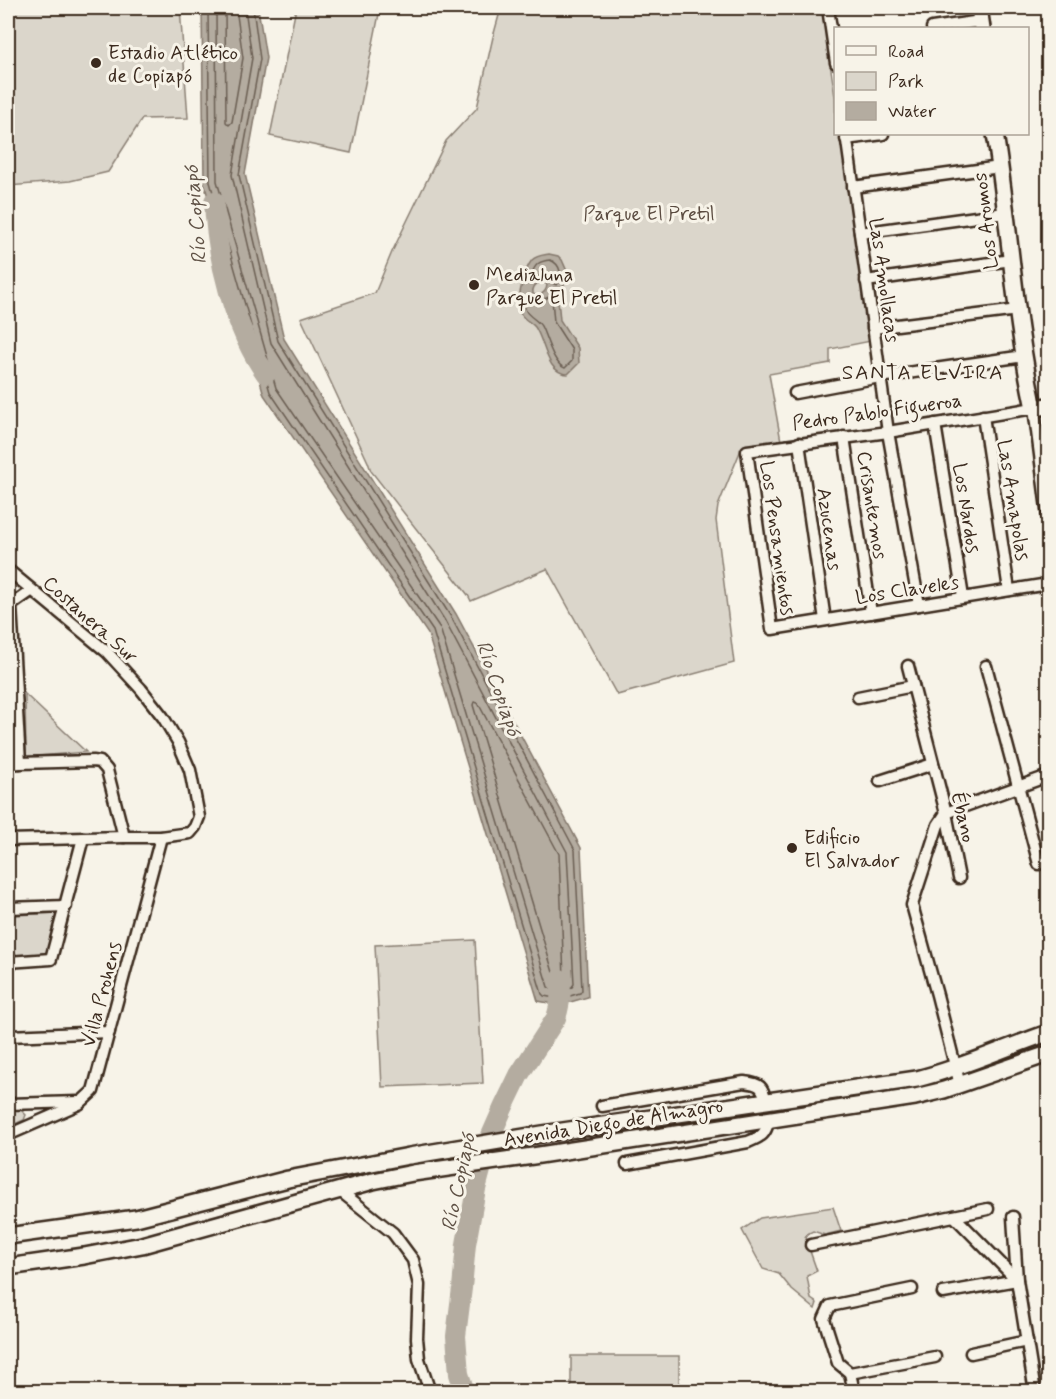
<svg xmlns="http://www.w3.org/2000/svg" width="1056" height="1399" viewBox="0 0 1056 1399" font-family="Mynerve,sans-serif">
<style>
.green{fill:#dbd6cb;stroke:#8b8074;stroke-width:1.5}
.water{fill:#b4aca0;stroke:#84786c;stroke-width:1.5;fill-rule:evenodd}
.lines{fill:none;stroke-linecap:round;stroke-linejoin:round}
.shore{stroke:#6b5e52;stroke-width:1.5}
.river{stroke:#b4aca0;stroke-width:20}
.street-casing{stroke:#3b2a1e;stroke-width:15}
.secondary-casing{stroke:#3b2a1e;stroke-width:20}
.street{stroke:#f7f3e8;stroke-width:10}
.secondary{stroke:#f7f3e8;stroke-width:15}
.poi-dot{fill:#3b2a1e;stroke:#f7f3e8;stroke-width:2}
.labels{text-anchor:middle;stroke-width:6;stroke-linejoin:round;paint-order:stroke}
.poi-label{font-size:20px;fill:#3b2a1e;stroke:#f7f3e8;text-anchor:start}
.park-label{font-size:20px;fill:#5b4c41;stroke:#f7f3e8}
.street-label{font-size:20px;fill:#3b2a1e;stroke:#f7f3e8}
.water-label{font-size:21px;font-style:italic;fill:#5f5145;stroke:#f7f3e8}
.neighbourhood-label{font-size:21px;letter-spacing:1.5px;fill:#3b2a1e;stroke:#f7f3e8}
</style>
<rect width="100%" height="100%" fill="#f7f3e8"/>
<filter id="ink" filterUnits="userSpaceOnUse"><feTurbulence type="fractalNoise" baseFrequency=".0167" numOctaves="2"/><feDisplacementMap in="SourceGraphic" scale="12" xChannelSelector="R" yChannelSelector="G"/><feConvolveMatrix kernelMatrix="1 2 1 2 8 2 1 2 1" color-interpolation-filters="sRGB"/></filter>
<g filter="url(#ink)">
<!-- green -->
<g class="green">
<polygon points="8,8 180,8 188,118 142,119 108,172 70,181 8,186"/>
<polygon points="296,8 372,8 380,9 351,153 270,136"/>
<polygon points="501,8 822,8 835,97 836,134 841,134 871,341 830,349 830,363 769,374 781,441 740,452 718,506 716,520 734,663 617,695 547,569 471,601 468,595 371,471 368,462 301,318 375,293 392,252 446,141 477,108 493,37"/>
<polygon points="25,694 86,752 26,757"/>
<polygon points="58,913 47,955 11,956 13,915"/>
<polygon points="475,940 483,1083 382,1087 375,945"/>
<polygon points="8,1110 21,1110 26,1115 24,1120 8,1127"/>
<polygon points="833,1207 841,1231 825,1235 813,1231 807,1234 805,1237 817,1271 807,1276 811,1299 817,1303 815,1309 792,1290 779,1274 763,1269 742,1230 760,1218"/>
<rect x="571" y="1356" width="108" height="35"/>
</g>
<!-- water -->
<g class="water">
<polygon points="202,8 258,8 266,58 245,174 284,339 456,614 581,848 588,997 560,1005 538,1001 428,634 264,395 204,183"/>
<path d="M549,254L558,256L562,260L566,269V279L558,301L559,309L560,320L578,348L579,363L568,374C546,374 545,341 535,327C531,322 524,320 521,314C515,303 524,270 532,260C537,255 543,255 549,254ZM540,282L547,284C547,290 544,294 537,296L533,294C532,288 535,284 540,282Z"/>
</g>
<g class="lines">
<!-- shore -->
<g class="shore">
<polyline points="208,8 210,182 270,392 433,631 542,994 544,996 560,999 580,993 582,990 575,850 451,617 278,341 239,175 260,59 253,8"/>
<path d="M216,8L217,181L276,388L440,628L548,987C555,993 563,990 572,987L574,984L567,852L445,621L271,343L232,175L252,58L245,8"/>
<polyline points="225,8 226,122 229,125 232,122 243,58 236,8"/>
<path d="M550,260C561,264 563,277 557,285L554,284C550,276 544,274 535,277L532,275C534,264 540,261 550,260Z"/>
<path d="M549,297L552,299L554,322L572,350V361L565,368C554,365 547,339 542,328C539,320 530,318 526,311C524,307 525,302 527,298L537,302Z"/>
<polygon points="474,702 478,703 559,854 564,978 562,981 557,981 555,979 473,705"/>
</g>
<!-- river -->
<g class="river">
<path d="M214,201C216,255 234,330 266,374"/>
<path d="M465,1392L459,1374L456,1336L462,1288L466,1244L476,1189L489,1140L504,1106L519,1075L556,1018C560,1005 562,992 560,979"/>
</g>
<!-- street casing -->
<g class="street-casing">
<g id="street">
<polyline points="828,8 836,63"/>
<polyline points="932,28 981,21"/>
<polyline points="846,134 888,432 919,605"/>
<polyline points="846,139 883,134"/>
<polyline points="853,187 1000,167"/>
<polyline points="860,233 1005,213"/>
<polyline points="866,281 1011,260"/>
<polyline points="873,328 1018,310"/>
<polyline points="795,393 880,377 1024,356"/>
<polyline points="983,416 1009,590"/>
<polyline points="935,424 963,597"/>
<polyline points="844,437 871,613"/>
<polyline points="799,443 825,620"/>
<polyline points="1048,517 1034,408 888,432 747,451 772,629 1048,584"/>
<polyline points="8,570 107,652 141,689 163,717 178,742 190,770 199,817 195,827 190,833 161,837 124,837 8,840"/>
<polyline points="8,605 11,605 31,591"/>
<polyline points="11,605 20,763 93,761 100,762 107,770 124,837"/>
<polyline points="908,666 946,813 959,878"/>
<polyline points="986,666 1039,864"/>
<polyline points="858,697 913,686"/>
<polyline points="8,764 20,763"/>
<polyline points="880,781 933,764"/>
<polyline points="8,908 66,906"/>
<polyline points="8,962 51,959 83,838"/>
<polyline points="8,1036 109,1032"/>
<polyline points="960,1085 937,995 912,905 938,825 946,813 1048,776"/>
<polyline points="8,1104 79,1102"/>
<path d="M602,1106L744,1082C760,1084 763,1086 766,1102"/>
<polyline points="8,1135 79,1104 93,1091 161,837"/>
<path d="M627,1164L748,1142C762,1136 765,1135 769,1120"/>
<polyline points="339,1190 393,1233 413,1260 419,1285 417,1338 419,1359 430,1392"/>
<polyline points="954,1216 1017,1280 1035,1392"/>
<polyline points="811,1245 988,1209"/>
<polyline points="912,1289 830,1306 824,1319 838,1363 850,1373 935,1357"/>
<polyline points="943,1293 1017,1280 1013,1217"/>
<polyline points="971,1353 1027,1341"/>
<polyline points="850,1373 854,1392"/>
</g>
</g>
<!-- secondary casing -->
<g class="secondary-casing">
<g id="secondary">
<polyline points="979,8 982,28"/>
<path d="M995,134C1010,225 1014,318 1034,408L1048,406"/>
<path d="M8,1236L136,1218L288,1179L409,1156L542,1134L917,1079C962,1068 1004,1048 1048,1033"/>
<polyline points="8,1267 84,1256 142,1245 373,1181 413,1173 533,1156 915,1097 944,1090 1048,1054"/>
</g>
</g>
<!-- street -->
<use href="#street" class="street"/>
<!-- secondary -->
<use href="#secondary" class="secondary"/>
</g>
</g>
<!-- markers -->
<g class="poi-dot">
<circle cx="96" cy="63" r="6"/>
<circle cx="474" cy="285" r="6"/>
<circle cx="792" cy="848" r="6"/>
</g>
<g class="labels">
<!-- poi labels -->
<g class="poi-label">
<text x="108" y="59">Estadio Atlético<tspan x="108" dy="23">de Copiapó</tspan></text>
<text x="486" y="281">Medialuna<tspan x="486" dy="23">Parque El Pretil</tspan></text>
<text x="804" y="844">Edificio<tspan x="804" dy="23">El Salvador</tspan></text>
</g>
<!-- park labels -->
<g class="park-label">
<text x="649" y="220">Parque El Pretil</text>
</g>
<!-- street labels -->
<g class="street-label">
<text transform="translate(985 221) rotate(-97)" y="7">Los Aromos</text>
<text transform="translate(885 280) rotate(82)" y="7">Las Amollacas</text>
<text transform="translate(877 411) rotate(-8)" y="7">Pedro Pablo Figueroa</text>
<text transform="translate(1014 500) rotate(81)" y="7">Las Amapolas</text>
<text transform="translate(873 505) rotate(81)" y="7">Crisantemos</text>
<text transform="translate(967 508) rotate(81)" y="7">Los Nardos</text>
<text transform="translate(830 529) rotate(82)" y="7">Azucenas</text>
<text transform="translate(778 538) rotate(82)" y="7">Los Pensamientos</text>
<text transform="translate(907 589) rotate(-9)" y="7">Los Claveles</text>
<text transform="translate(91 619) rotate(42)" y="7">Costanera Sur</text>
<text transform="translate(964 817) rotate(77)" y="7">Ébano</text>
<text transform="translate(101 994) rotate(-75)" y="7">Villa Prohens</text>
<text transform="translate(613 1122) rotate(-9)" y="7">Avenida Diego de Almagro</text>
</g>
<!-- water labels -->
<g class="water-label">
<text transform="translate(195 215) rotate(-95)" y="7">Río Copiapó</text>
<text transform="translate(499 688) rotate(71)" y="7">Río Copiapó</text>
<text transform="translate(458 1182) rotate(-78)" y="7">Río Copiapó</text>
</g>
<!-- neighbourhood labels -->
<g class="neighbourhood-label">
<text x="923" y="379">SANTA ELVIRA</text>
</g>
</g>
<!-- margin -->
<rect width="1056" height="1399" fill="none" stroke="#f7f3e8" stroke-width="30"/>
<rect x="15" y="15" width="1026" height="1369" fill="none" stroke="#3b2a1e" stroke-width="2" filter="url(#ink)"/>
<!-- legend -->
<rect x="834" y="27" width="195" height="108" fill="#f7f3e8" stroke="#aca397" stroke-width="1.5"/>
<rect x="846" y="46" width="30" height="9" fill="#f7f3e8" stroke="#aca397" stroke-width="1.5"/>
<text x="888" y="57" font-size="18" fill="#3b2a1e">Road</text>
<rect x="846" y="72" width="30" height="18" fill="#dbd6cb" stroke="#aca397" stroke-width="1.5"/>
<text x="888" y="87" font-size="18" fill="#3b2a1e">Park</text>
<rect x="846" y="102" width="30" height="18" fill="#b4aca0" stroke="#aca397" stroke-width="1.5"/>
<text x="888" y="117" font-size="18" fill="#3b2a1e">Water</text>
</svg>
